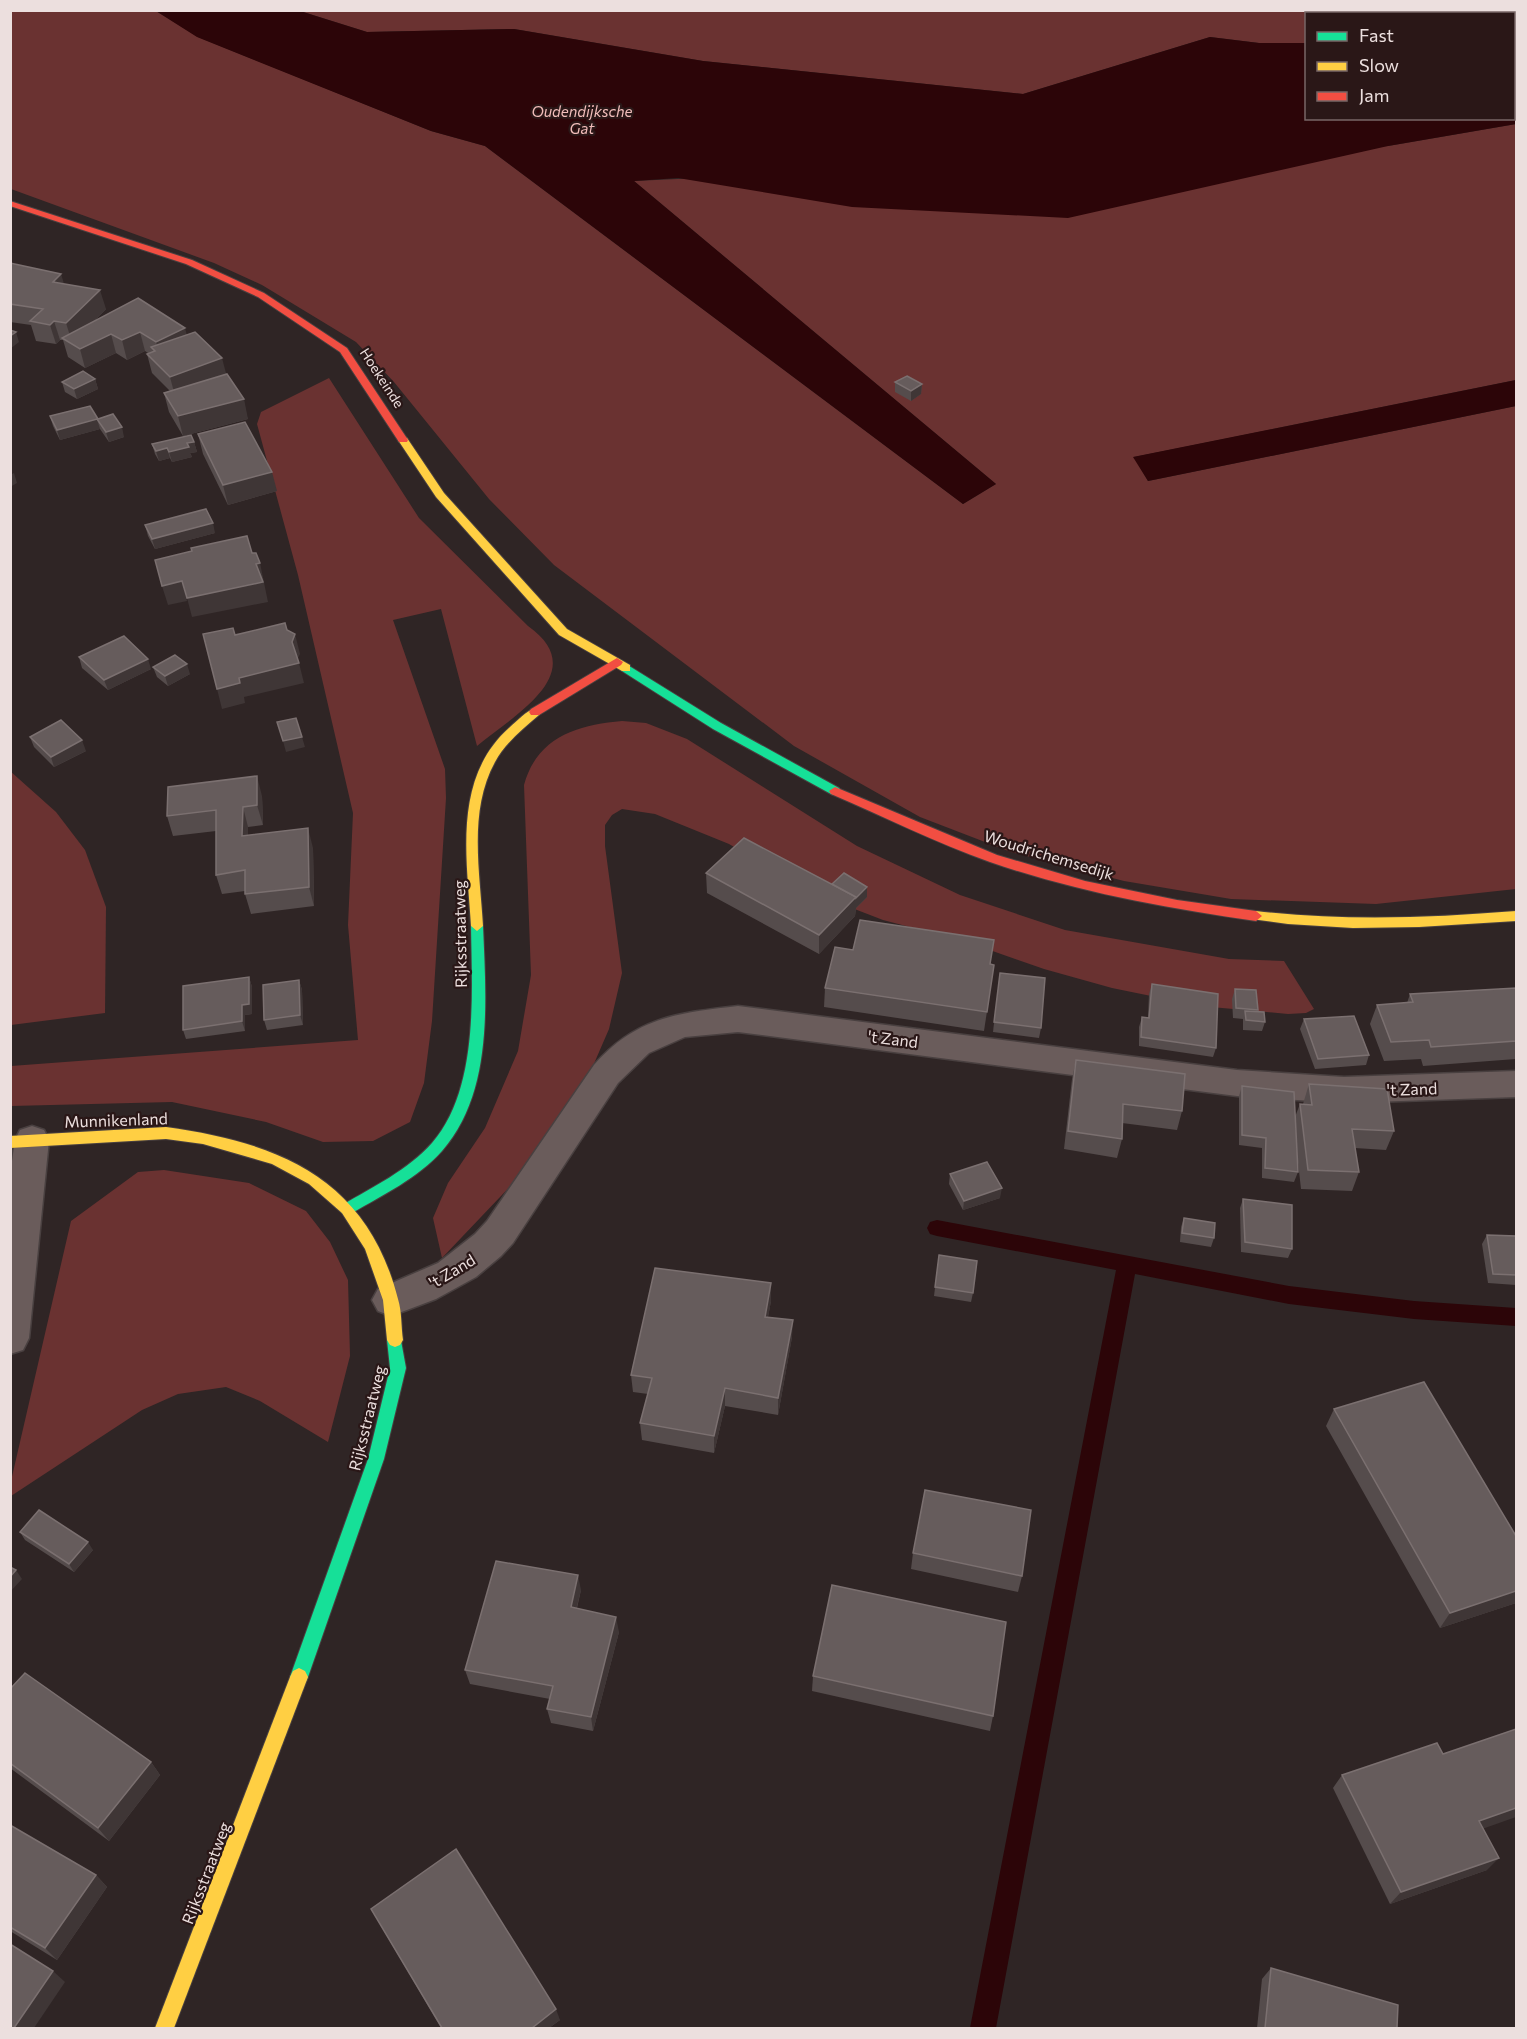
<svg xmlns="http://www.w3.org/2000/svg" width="1527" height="2039" viewBox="0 0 1527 2039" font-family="Commissioner,sans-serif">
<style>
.green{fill:#6a3231}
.water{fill:#2c0508}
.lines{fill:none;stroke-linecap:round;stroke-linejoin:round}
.stream{fill:#2c0508;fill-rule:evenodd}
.street-casing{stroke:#494040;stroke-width:3}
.fast-casing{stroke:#494040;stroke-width:2}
.slow-casing{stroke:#494040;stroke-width:2}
.jam-casing{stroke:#494040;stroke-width:2}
.street{fill:#6a5c5b;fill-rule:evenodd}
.fast{fill:#16e098;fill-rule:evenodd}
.slow{fill:#ffcf43;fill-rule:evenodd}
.jam{fill:#f24e42;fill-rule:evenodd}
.wall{fill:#554c4c}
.shaded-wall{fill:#3f3636}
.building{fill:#665c5c;stroke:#7b7070;stroke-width:1.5}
.labels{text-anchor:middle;stroke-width:4.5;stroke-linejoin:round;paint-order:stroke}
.far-street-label{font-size:14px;fill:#ecdfde;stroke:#2a1717}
.far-water-label{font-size:15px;font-style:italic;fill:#f1bdba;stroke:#2a1717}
.street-label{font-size:16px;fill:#ecdfde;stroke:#2a1717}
</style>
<rect width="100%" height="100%" fill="#2f2525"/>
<!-- green -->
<g class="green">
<polygon points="1516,10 1516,28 1514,28 1514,14 1306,14 1306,43 1259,43 1210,37 1023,94 703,61 514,29 367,32 300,11"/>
<polygon points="10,11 156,11 198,37 431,131 485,146 963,504 996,484 634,181 1388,146 1516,124 1516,380 1134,457 1148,481 1516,406 1516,889 1376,904 1231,899 1124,881 1011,852 920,817 794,746 554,565 489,499 394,382 356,342 262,285 214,263 11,189"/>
<path d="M329,378L419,518L528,626C593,672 514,715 477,746L441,609L393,620L445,769L446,798L432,1021L424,1083L410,1122L373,1141L323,1142L266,1122L172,1102L11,1106V1066L358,1040L348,925L353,813L298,575L257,424L261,412Z"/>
<path d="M622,721L646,723L687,739L857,846L960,895L1065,930L1229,959L1284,961L1314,1009L1306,1013L1288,1014L1200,1006L1112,988L1044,969L967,942L883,920L813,893L729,844L655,814L622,809L612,815L605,825V846L622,973L609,1029L583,1089L522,1174L442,1258L433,1218L448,1183L485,1128L518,1051L531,975L524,785C537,737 577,725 622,721Z"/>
<polygon points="10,771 56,812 85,850 106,907 105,1013 11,1025"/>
<polygon points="164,1170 249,1183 306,1211 330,1242 348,1280 350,1356 328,1442 260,1401 226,1387 178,1394 142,1410 11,1496 11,1481 71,1221 138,1172"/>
</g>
<!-- water -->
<g class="water">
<polygon points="156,11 300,11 367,32 514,29 703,61 1023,94 1210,37 1259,43 1306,43 1306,118 1514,118 1514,28 1516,28 1516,124 1388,146 1068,218 852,207 678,178 634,181 996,484 963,504 485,146 431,131 197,37"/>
<polygon points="1516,380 1516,406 1148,481 1133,457"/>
</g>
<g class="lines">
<!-- stream -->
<polygon class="stream" points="937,1220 1289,1286 1414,1301 1516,1308 1516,1326 1414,1319 1289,1304 1135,1274 996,2028 970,2028 1116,1270 937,1236 930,1234 927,1228 930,1222"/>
<!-- street casing -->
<g class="street-casing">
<g id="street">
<path d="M738,1006L1237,1070L1344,1077L1516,1071V1097L1344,1103L1237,1096L738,1032L685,1037L649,1053L618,1083L513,1243L501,1256L476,1277L436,1299L391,1316L378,1311L372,1300L378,1289L438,1263L475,1234L487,1221L594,1065C636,1017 678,1013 738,1006Z"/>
<polygon points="32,1126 44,1130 49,1140 29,1338 23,1350 10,1354 10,1175 15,1140 20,1130"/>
</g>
</g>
<!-- fast casing -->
<g class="fast-casing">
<g id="fast">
<polygon points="626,664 721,723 839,788 841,791 835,795 831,794 713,729 622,671 620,668"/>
<path d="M477,921L483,926C486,999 494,1092 442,1151C418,1178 383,1195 352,1213L347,1215L342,1213L340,1209L342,1205C373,1187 408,1170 432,1143C479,1089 472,993 471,926Z"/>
<polygon points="395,1333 400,1335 406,1368 384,1459 308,1677 305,1683 299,1686 293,1683 290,1677 368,1459 390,1368 387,1340 390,1335"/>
</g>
</g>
<!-- slow casing -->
<g class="slow-casing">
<g id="slow">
<polygon points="403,437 407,438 444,493 567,629 630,665 630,671 622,671 559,635 436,497 398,440"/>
<path d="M535,708L539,709L541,712L539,715C523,729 505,743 495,762C468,811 480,872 483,926L477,931L471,926C467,858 452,778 510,727C517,721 526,711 535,708Z"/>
<path d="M1256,911C1343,921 1429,918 1516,911V921L1419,927L1353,928L1288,924L1251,919L1250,916L1251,913Z"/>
<path d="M166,1127C280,1143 367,1178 398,1299C402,1312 401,1327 403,1340L400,1345L395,1347L390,1345L387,1340L383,1300L365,1249L342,1213L309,1184L272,1164L203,1144L166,1139L10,1148V1136Z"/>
<polygon points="299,1668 305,1671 308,1677 174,2028 155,2028 290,1677 293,1671"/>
</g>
</g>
<!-- jam casing -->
<g class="jam-casing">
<g id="jam">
<polygon points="10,201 192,260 264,293 347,348 408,440 407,442 399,442 340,352 258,297 186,264 10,206"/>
<polygon points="617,658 623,662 621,665 539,715 531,715 529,712 531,709"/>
<path d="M835,787L997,855L1085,881L1177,900L1256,911L1262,916L1256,921C1165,908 1077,892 990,862C936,843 883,816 831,794L829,791Z"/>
</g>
</g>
<!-- street -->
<use href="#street" class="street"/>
<!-- fast -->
<use href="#fast" class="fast"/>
<!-- slow -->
<use href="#slow" class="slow"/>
<!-- jam -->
<use href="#jam" class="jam"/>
</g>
<!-- wall -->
<g class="wall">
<polygon points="10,263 64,284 106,309 93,322 187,335 226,374 248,419 183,436 169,412 164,393 170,391 152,373 147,354 148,353 145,351 127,360 116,353 85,368 68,357 63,340 60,340 56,344 36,341 31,325 10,322"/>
<polygon points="95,379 98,389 77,399 65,392 62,382"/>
<polygon points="895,382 922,384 921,394 911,401 895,392"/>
<polygon points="50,416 98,419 124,437 109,442 100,429 60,440 53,426"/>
<polygon points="198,434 277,491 228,505 203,454"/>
<polygon points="194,442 197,452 190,453 192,457 172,462 170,458 159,461 155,454 152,444"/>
<polygon points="145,525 215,533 155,549 148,536"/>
<polygon points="79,657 151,669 108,690 82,668"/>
<polygon points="153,667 190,674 168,686 157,677"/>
<polygon points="30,737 86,751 54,767 34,747"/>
<polygon points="262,796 263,825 248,827 248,836 313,848 314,906 251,914 245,894 245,891 222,894 216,875 216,831 173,836 167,816"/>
<polygon points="706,873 832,884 867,897 856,908 855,916 819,954 707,893"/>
<polygon points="853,950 994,965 984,1031 824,1007 825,988"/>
<polygon points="1000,973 1041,1028 1039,1038 993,1032"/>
<polygon points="249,977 252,987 252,1014 245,1015 245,1031 186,1039 183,1030"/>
<polygon points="299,980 302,990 303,1025 267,1030 264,1020"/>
<polygon points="1152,984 1216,1048 1213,1057 1139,1046 1139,1027 1142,1017 1148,1018 1149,994"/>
<polygon points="1516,988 1516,1059 1423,1066 1421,1059 1384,1061 1370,1024 1377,1005 1407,1003 1410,994"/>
<polygon points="1235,989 1258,1010 1257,1012 1265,1022 1262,1031 1243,1030 1243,1019 1233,1018 1232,999"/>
<polygon points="1304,1019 1369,1055 1366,1065 1315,1069 1300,1029"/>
<polygon points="1076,1060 1182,1111 1177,1130 1122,1123 1122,1139 1117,1158 1064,1149 1072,1079"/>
<polygon points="1309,1084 1394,1131 1386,1150 1355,1148 1359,1172 1352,1191 1301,1189 1297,1153 1298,1172 1294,1182 1262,1178 1262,1148 1239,1145 1239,1096 1242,1086 1295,1117 1300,1104 1303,1104"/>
<polygon points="950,1174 1000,1198 963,1210 949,1184"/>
<polygon points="1243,1199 1292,1249 1288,1258 1241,1252 1240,1208"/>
<polygon points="1184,1218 1214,1238 1211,1247 1180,1242 1181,1227"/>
<polygon points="1487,1235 1516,1236 1516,1285 1488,1283 1482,1244"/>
<polygon points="939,1255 973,1293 971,1302 934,1296"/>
<polygon points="771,1301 768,1317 792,1337 778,1415 725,1406 714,1453 642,1440 640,1423 648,1394 633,1392 631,1375"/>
<polygon points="1334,1409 1516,1536 1516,1603 1440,1628 1326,1426"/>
<polygon points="20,1532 93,1550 74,1572 25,1540"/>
<polygon points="913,1553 1022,1576 1018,1592 911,1569"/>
<polygon points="581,1590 577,1608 619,1632 593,1731 551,1723 547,1709 550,1699 470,1684 465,1670"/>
<polygon points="813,1676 993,1716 990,1731 812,1691"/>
<polygon points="10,1689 151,1762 160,1775 109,1841 10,1768"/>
<polygon points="1342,1775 1483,1829 1487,1870 1390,1904 1333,1788"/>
<polygon points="10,1825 96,1875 107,1887 57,1960 10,1931"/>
<polygon points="371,1909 560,2020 549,2028 441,2028"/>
<polygon points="1271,1968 1397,2028 1257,2028 1262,1979"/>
</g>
<!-- shaded-wall -->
<g class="shaded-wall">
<polygon points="61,274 67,293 53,282"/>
<polygon points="100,290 106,309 72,342 66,323"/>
<polygon points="54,321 60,340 56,344 50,325"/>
<polygon points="185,328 190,347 161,361 156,342"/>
<polygon points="16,332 19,342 10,349 10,336"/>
<polygon points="140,332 145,351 127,360 122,340"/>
<polygon points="111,334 116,353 85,368 80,349"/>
<polygon points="222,358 227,377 175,396 170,377"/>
<polygon points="95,379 98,389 77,399 74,389"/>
<polygon points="922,384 921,394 911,401 911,391"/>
<polygon points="244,399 248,419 183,436 178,416"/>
<polygon points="97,419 100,429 60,440 57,430"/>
<polygon points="122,427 124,437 109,442 106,432"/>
<polygon points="194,442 197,452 190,453 192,457 172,462 169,452 187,443"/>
<polygon points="167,448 170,458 159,461 156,451"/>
<polygon points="272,472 277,491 228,505 223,485"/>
<polygon points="14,473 17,483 10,487 10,475"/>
<polygon points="213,523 215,533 155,549 152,539"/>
<polygon points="260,563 268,602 192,617 187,598 256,564"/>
<polygon points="182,581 187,601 168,605 162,586"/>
<polygon points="295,634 300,654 296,662 292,642"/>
<polygon points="148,659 151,669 108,690 104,680"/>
<polygon points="299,663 304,683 244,697 245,703 222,709 217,689 239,678"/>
<polygon points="187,664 190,674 168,686 165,676"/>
<polygon points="302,737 305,747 286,752 283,741"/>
<polygon points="82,740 86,751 54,767 51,757"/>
<polygon points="257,776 262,796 263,825 257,805"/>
<polygon points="243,807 248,827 248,856 242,836"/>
<polygon points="308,828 313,848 314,906 309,887"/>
<polygon points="867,887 867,897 856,908 855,916 819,954 819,935 856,897"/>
<polygon points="249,977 252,987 252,1014 245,1015 245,1031 242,1021 242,1005"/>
<polygon points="299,980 302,990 303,1025 300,1015"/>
<polygon points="1002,1188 1000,1198 963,1210 964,1201"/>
<polygon points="771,1283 771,1301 765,1334 765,1317"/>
<polygon points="793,1320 792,1337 778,1415 778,1398"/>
<polygon points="725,1388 725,1406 714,1453 714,1436"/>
<polygon points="88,1542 93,1550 74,1572 69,1564"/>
<polygon points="16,1570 22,1579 10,1592 10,1577"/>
<polygon points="578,1575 581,1590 573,1622 571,1607"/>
<polygon points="1516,1591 1516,1603 1440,1628 1450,1613"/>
<polygon points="616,1617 619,1632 593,1731 591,1717"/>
<polygon points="151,1762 160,1775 109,1841 98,1828"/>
<polygon points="1516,1808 1516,1817 1468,1834 1479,1821"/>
<polygon points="1499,1858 1487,1870 1390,1904 1401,1892"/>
<polygon points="96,1875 107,1887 57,1960 45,1948"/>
<polygon points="53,1971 65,1982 34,2028 14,2028"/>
<polygon points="556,2009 560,2020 549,2028 532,2028"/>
</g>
<!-- building -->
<g class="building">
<polygon points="10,263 61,274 53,282 100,290 66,323 54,321 50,325 30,321 43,309 10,304"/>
<polygon points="138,298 185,328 156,342 140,332 122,340 111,334 80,349 62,338"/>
<polygon points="10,330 16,332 10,336"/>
<polygon points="195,332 222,358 170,377 147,354 155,351 151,347"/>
<polygon points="83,371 95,379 74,389 62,382"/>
<polygon points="227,374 244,399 178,416 164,393"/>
<polygon points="907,376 922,384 911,391 895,382"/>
<polygon points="90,406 98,419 113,414 122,427 106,432 97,419 57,430 50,416"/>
<polygon points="245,422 272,472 223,485 198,434"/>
<polygon points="191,435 194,442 187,443 189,447 169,452 167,448 156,451 152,444"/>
<polygon points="206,509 213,523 152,539 145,525"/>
<polygon points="247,536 252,553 256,553 260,563 256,564 263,582 187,598 182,581 162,586 155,560 192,551 191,548"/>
<polygon points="285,623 287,630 295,634 292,642 299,663 239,678 240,683 217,689 203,634 233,628 235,635"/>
<polygon points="124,636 148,659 104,680 79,657"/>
<polygon points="175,655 187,664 165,676 153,667"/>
<polygon points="296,718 302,737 283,741 277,722"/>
<polygon points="61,720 82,740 51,757 30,737"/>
<polygon points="257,776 257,805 243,807 242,836 308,828 309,887 245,894 245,870 216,875 216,810 167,816 168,787"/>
<polygon points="744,838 856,897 819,935 706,873"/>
<polygon points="844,873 867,887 856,898 856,897 832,884"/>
<polygon points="860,920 994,940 990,964 994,965 987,1012 825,988 835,947 853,950"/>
<polygon points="1000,973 1045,978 1041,1028 994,1022"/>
<polygon points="249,977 249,1004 242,1005 242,1021 183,1030 183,986"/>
<polygon points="299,980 300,1015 264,1020 263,985"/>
<polygon points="1152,984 1218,994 1216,1048 1141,1037 1142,1017 1149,1018"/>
<polygon points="1516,988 1516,1041 1431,1047 1429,1040 1391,1042 1377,1005 1413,1002 1410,994"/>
<polygon points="1235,989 1256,990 1258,1010 1236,1008"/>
<polygon points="1245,1011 1264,1012 1265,1022 1246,1020"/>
<polygon points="1354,1016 1369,1055 1318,1059 1304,1019"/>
<polygon points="1076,1060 1185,1074 1182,1111 1123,1104 1122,1139 1068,1131"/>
<polygon points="1309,1084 1387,1089 1394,1131 1352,1129 1359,1172 1308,1170 1300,1104 1312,1105"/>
<polygon points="1242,1086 1294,1092 1298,1172 1265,1168 1266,1138 1242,1135"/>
<polygon points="987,1162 1002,1188 964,1201 950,1174"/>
<polygon points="1243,1199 1292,1205 1292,1249 1245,1242"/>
<polygon points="1184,1218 1215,1223 1214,1238 1182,1233"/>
<polygon points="1487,1235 1516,1236 1516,1275 1493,1274"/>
<polygon points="939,1255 977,1261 973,1293 935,1287"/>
<polygon points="655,1268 771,1283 765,1317 793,1320 778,1398 725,1388 714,1436 640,1423 652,1378 631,1375"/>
<polygon points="1424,1382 1516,1536 1516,1591 1450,1613 1334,1409"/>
<polygon points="925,1490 1031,1510 1022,1576 913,1553"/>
<polygon points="39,1510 88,1542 69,1564 20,1532"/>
<polygon points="496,1561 578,1575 571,1607 616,1617 591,1717 547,1709 553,1686 465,1670"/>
<polygon points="10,1567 16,1570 10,1577"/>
<polygon points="832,1585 1006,1622 993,1716 813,1676"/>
<polygon points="25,1673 151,1762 98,1828 10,1763 10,1689"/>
<polygon points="1516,1729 1516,1808 1479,1821 1499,1858 1401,1892 1342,1775 1437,1743 1443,1754"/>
<polygon points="10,1825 96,1875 45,1948 10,1927"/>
<polygon points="456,1849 556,2009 532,2028 442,2028 371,1909"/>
<polygon points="10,1944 53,1971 14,2028 10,2028"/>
<polygon points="1271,1968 1398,2005 1397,2028 1265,2028"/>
</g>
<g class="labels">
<!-- far-street labels -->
<g class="far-street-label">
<text transform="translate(382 378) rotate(57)" y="5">Hoekeinde</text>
</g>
<!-- far-water labels -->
<g class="far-water-label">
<text x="582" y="117">Oudendijksche<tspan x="582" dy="17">Gat</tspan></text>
</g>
<!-- street labels -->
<g class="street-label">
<text transform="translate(1049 855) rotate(17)" y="6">Woudrichemsedijk</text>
<text transform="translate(460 934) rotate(-91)" y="6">Rijksstraatweg</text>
<text transform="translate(893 1039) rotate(7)" y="6">'t Zand</text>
<text transform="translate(1412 1089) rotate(-2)" y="6">'t Zand</text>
<text transform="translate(116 1120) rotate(-2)" y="6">Munnikenland</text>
<text transform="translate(452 1271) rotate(-31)" y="6">'t Zand</text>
<text transform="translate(367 1418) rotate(-76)" y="6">Rijksstraatweg</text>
<text transform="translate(206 1873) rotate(-69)" y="6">Rijksstraatweg</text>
</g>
</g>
<!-- border -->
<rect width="1527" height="2039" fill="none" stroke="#ecdfde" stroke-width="24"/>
<!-- legend -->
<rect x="1305" y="12" width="210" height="108" fill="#2a1717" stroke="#786767" stroke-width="1.5"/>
<rect x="1317" y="32" width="30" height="9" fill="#16e098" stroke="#786767" stroke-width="1.5"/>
<text x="1359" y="42" font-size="18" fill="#ecdfde">Fast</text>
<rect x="1317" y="62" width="30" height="9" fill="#ffcf43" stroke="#786767" stroke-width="1.5"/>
<text x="1359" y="72" font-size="18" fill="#ecdfde">Slow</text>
<rect x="1317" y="92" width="30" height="9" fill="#f24e42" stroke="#786767" stroke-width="1.5"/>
<text x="1359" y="102" font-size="18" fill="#ecdfde">Jam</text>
</svg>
